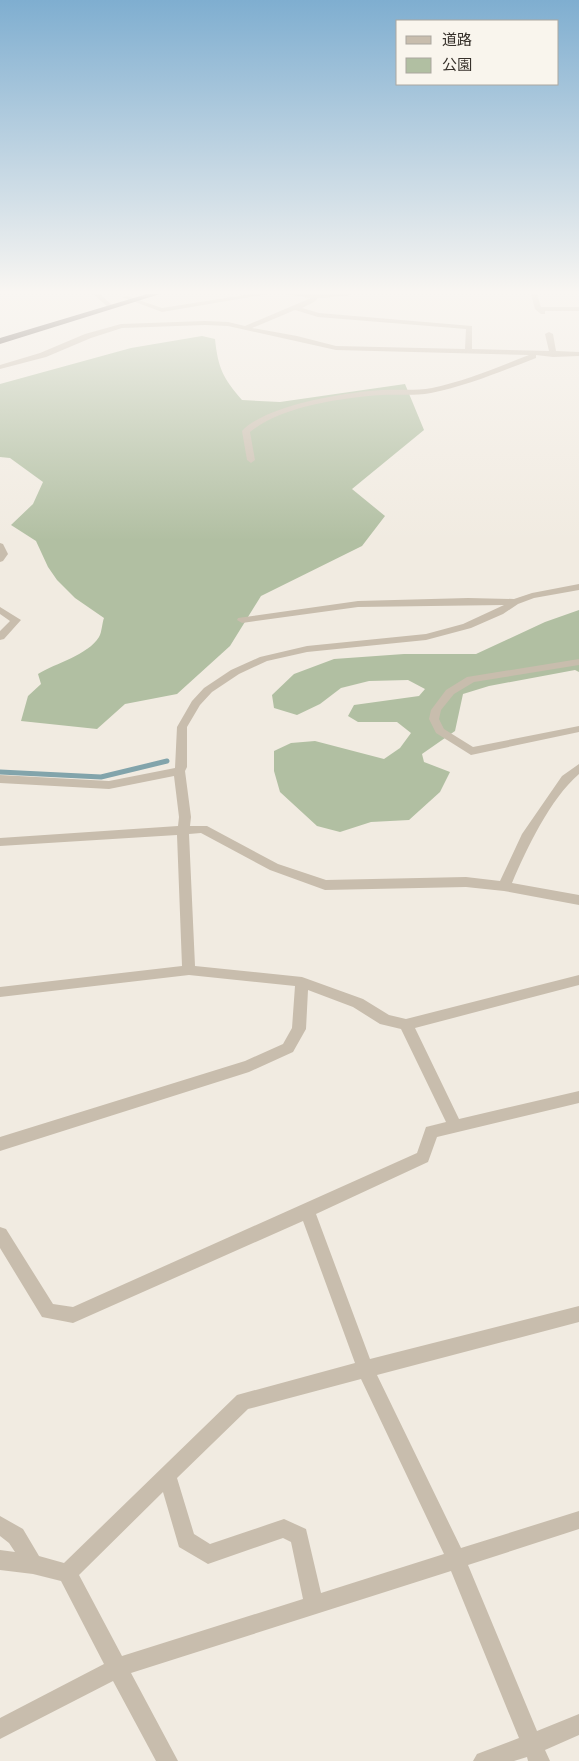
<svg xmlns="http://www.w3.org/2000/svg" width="579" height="1761" viewBox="0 0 579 1761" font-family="Rubik,'Noto Sans JP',sans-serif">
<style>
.green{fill:#b1bfa2}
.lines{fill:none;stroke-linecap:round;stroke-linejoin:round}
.stream{stroke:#82a4ab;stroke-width:5}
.street{fill:#c8bdad;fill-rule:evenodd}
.highway{fill:#574c43;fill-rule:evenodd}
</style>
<rect width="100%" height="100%" fill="#f1ebe1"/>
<!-- green -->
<g class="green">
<path d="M202,336L215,339C218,368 223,378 242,400L280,402L405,384L424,430L352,489L385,516L362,546L261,596L230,646L177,694L125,704L97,729L21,721L28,696L41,684L38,674C56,663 88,655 99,637C102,632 102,623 104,618L75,598L57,580L48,567L36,541L11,525L33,504L43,482L10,458L0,457V384L131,348Z"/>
<polygon points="579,610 579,672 575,670 489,686 463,694 455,731 422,754 424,762 450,772 440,792 409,820 371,822 340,832 317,826 280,792 274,771 274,751 291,743 315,741 384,759 400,748 411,733 397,722 358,722 348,716 354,705 419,696 425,689 408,680 369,681 341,688 320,704 297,715 274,708 272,695 294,674 334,659 404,654 476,654 545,622"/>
</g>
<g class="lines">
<!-- stream -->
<polyline class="stream" points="0,772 101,777 167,761"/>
<!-- street -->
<g class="street">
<polygon points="93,294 100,294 114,307 109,308"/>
<polygon points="251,294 268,294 162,312 122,297 127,296 162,308"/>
<path d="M284,294H350L347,296L318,298L314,302L302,308L319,313L472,326V349L549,351L545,334L549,332L553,334L556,351L579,352V356L553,357L536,355V358C502,371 467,386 431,393C414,396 398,394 381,395C341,398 282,406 250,432L255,460L251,463L247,460L242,431C266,405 347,392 382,390C399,389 415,391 432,388C465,381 498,367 529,355L336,350L228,326L205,325L122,328L91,338L46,357L0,369V365L40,353L85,334L121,324L205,321L228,322L245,326L311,298ZM295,310L318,317L466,329L465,349L336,346L297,336L252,328Z"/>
<polygon points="531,294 537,294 541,307 579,307 579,311 545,311 545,314 541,314 535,309"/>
<polygon points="0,543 3,544 8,554 3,561 0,562"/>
<path d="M579,584V590L534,598L518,604L503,614L471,628L426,640L307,652L267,661L239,674L212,692L200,705L187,727V767L185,771L191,817L190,826H207L278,864L326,880L466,877L500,881L522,834L562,776L579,764V774C550,799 527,848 512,883L579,895V905L504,891L466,887L325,890L270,870L201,833L189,834L195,966L302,977L363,999L389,1015L406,1019L579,975V985L415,1028L459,1119L579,1091V1103L437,1137L428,1162L316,1214L370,1359L579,1306V1322L377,1375L461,1548L579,1511V1529L468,1565L537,1731L579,1714V1735L545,1750L550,1761H528L527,1757L514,1761H473L477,1754L519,1738L451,1571L131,1673L178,1761H156L113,1681L0,1739V1718L104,1664L61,1581L33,1574L0,1570V1550L15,1552L9,1543L0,1536V1516L23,1529L39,1556L64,1563L237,1395L355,1363L303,1221L73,1323L42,1317L0,1248V1227L6,1229L53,1304L73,1307L417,1153L426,1127L446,1122L401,1029L380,1024L353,1007L308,990L306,1029L293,1052L249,1072L0,1151V1137L245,1061L283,1044L292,1028L295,986L189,975L0,997V987L182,966L177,835L0,846V838L178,826L179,817L174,776L109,789L0,783V775L109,781L175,768L177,727L192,701L204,688L231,670L260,657L307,646L426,634L463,624L504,605L358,607L242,623L237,620L238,618L358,601L468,598L514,599L532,593ZM361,1379L444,1554L321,1593L306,1529L284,1519L210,1544L194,1534L177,1478L248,1409ZM163,1492L179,1547L208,1564L283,1538L291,1542L303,1599L122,1656L79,1575Z"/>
<polygon points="0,607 21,620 4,639 0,640 0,631 10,621 0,614"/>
<polygon points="579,659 579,665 474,682 454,694 441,710 439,719 444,729 473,747 579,726 579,732 471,755 436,733 429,719 431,710 446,690 467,677"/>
</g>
<!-- highway -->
<polygon class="highway" points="147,294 160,294 0,344 0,338"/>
</g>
<!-- sky -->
<linearGradient id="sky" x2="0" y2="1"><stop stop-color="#7faed0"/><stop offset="0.54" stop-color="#f9f6f2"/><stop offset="1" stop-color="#f9f6f2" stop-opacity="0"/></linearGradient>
<rect width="579" height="541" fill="url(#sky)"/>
<!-- legend -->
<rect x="396" y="20" width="162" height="65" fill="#f9f5ed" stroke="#aba79f"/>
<rect x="406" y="36" width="25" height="8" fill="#c8bdad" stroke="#aba79f"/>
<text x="442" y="45" font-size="15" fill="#37312b">道路</text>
<rect x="406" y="58" width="25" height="15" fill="#b1bfa2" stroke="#aba79f"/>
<text x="442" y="70" font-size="15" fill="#37312b">公園</text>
</svg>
